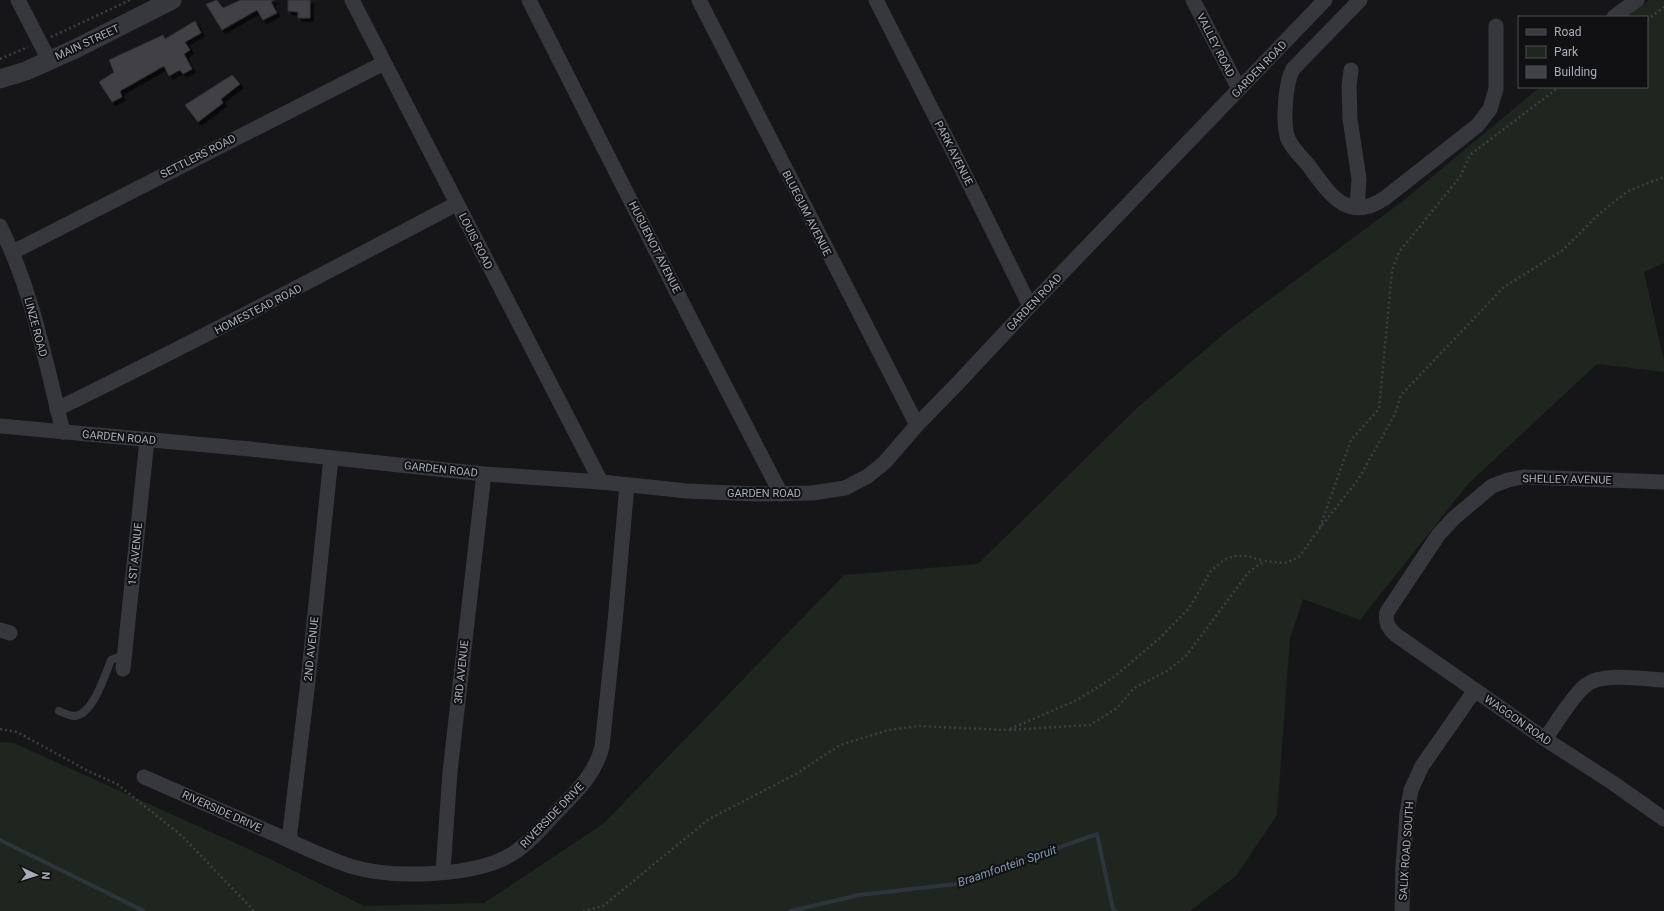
<svg xmlns="http://www.w3.org/2000/svg" width="1664" height="911" viewBox="0 0 1664 911" font-family="Roboto,sans-serif">
<style>
.green{fill:#1e261f}
.lines{fill:none;stroke-linecap:round;stroke-linejoin:round}
.stream{stroke:#2c353c;stroke-width:4}
.building{fill:#404145;stroke:#303034;filter:url(#shadow)}
.path{stroke:#3d3f44;stroke-width:2.5;stroke-dasharray:2 3;stroke-linecap:butt}
.service{stroke:#37383d;stroke-width:8}
.minor{stroke:#37383d;stroke-width:15}
.tertiary{stroke:#37383d;stroke-width:19}
.labels{text-anchor:middle;stroke-width:4;stroke-linejoin:round;paint-order:stroke}
.street-label{font-size:11px;fill:#a8adb8;stroke:#111113}
.water-label{font-size:12px;font-style:italic;fill:#7f9bb3;stroke:#111113}
</style>
<defs>
<filter id="shadow"><feDropShadow dx="3.5" dy="3.5" stdDeviation="0" flood-color="#0009"/></filter>
</defs>
<rect width="100%" height="100%" fill="#161618"/>
<!-- green -->
<polygon class="green" points="1649,0 1664,0 1664,263 1644,272 1664,361 1664,372 1597,364 1468,484 1360,620 1303,599 1290,638 1277,815 1236,876 1190,911 0,911 0,742 14,743 268,858 364,906 484,903 603,824 844,575 978,564 1138,407 1231,328 1403,201 1540,87 1647,87 1647,17 1627,17"/>
<g class="lines">
<!-- stream -->
<g class="stream">
<polyline points="0,840 144,911"/>
<polyline points="791,911 859,895 956,884 1097,834 1113,909 1116,911"/>
</g>
</g>
<!-- building -->
<g class="building">
<polygon points="217,0 223,8 241,0 274,0 271,2 277,13 263,20 257,10 222,30 206,4"/>
<polygon points="288,0 310,0 310,18 298,18 298,12 288,11"/>
<polygon points="195,21 201,33 185,42 190,50 184,54 192,69 183,74 180,70 169,76 164,66 120,91 122,97 112,102 99,82 114,72 109,60 163,35 165,39"/>
<polygon points="232,75 240,84 221,99 223,103 198,122 185,105"/>
</g>
<g class="lines">
<!-- path -->
<g class="path">
<polyline points="1647,20 1664,7"/>
<polyline points="51,37 130,0"/>
<polyline points="0,59 28,47"/>
<polyline points="1320,527 1351,440 1379,409 1392,271 1399,252 1460,177 1470,155 1559,87"/>
<polyline points="0,729 17,732 90,772 117,784 182,836 254,911"/>
<polyline points="1010,729 1077,700 1114,677 1161,637 1189,608 1211,571 1224,560 1234,556 1247,556 1264,561"/>
<polyline points="583,911 603,906 709,819 796,774 840,745 889,730 919,726 1007,730 1090,725 1117,708 1134,688 1167,671 1187,655 1248,573 1264,561 1285,563 1299,557 1319,529 1358,480 1395,414 1401,395 1504,287 1563,250 1599,214 1628,191 1664,177"/>
</g>
<!-- service -->
<path class="service" d="M59,711C64,713 70,716 74,716C93,715 105,675 111,660L124,655"/>
<!-- minor -->
<g class="minor">
<polyline points="18,0 49,60"/>
<polyline points="352,0 601,482"/>
<polyline points="529,0 694,326 781,494"/>
<polyline points="699,0 917,425"/>
<polyline points="876,0 954,153 1030,306"/>
<polyline points="1193,0 1239,89"/>
<path d="M1360,0L1293,69C1285,83 1283,121 1287,136C1290,147 1302,157 1309,166C1329,193 1347,224 1385,198L1478,125L1490,109L1496,89V26"/>
<polyline points="1614,17 1637,0"/>
<polyline points="1351,70 1349,86 1350,119 1359,179 1357,207"/>
<path d="M0,226C32,290 46,363 63,432"/>
<polyline points="13,252 384,63"/>
<path d="M57,409C192,343 324,274 456,204"/>
<polyline points="0,426 250,449 484,474 601,482 687,491 757,494 812,493 845,488 868,476 885,462 917,425 957,384 1030,306 1325,0"/>
<path d="M1664,482L1523,477L1508,480L1492,486L1454,518L1439,534L1387,612C1385,622 1388,628 1396,635L1545,739L1613,783L1664,819"/>
<polyline points="0,630 10,633"/>
<polyline points="123,669 147,440"/>
<path d="M1545,739C1555,725 1573,695 1586,685C1603,672 1643,679 1664,680"/>
<path d="M144,777C187,796 229,814 272,833C297,844 323,857 350,866C391,879 475,877 512,854C527,845 540,830 552,817C572,796 595,776 602,747L615,622L627,485"/>
<polyline points="289,840 308,681 331,458"/>
<polyline points="443,871 450,772 484,474"/>
<polyline points="1402,911 1403,867 1407,813 1411,790 1422,766 1475,690"/>
</g>
<!-- tertiary -->
<polyline class="tertiary" points="0,79 26,71 75,49 172,0"/>
</g>
<g class="labels">
<!-- street labels -->
<g class="street-label">
<text transform="translate(87 42) rotate(-25)" y="4">MAIN STREET</text>
<text transform="translate(1216 45) rotate(63)" y="4">VALLEY ROAD</text>
<text transform="translate(1259 69) rotate(-46)" y="4">GARDEN ROAD</text>
<text transform="translate(954 153) rotate(63)" y="4">PARK AVENUE</text>
<text transform="translate(198 156) rotate(-27)" y="4">SETTLERS ROAD</text>
<text transform="translate(807 213) rotate(63)" y="4">BLUEGUM AVENUE</text>
<text transform="translate(476 241) rotate(63)" y="4">LOUIS ROAD</text>
<text transform="translate(655 247) rotate(63)" y="4">HUGUENOT AVENUE</text>
<text transform="translate(1034 302) rotate(-46)" y="4">GARDEN ROAD</text>
<text transform="translate(258 309) rotate(-27)" y="4">HOMESTEAD ROAD</text>
<text transform="translate(36 327) rotate(75)" y="4">LINZE ROAD</text>
<text transform="translate(119 437) rotate(5)" y="4">GARDEN ROAD</text>
<text transform="translate(441 469) rotate(6)" y="4">GARDEN ROAD</text>
<text transform="translate(1567 479) rotate(1)" y="4">SHELLEY AVENUE</text>
<text x="764" y="497">GARDEN ROAD</text>
<text transform="translate(135 554) rotate(-84)" y="4">1ST AVENUE</text>
<text transform="translate(311 649) rotate(-84)" y="4">2ND AVENUE</text>
<text transform="translate(461 672) rotate(-84)" y="4">3RD AVENUE</text>
<text transform="translate(1518 720) rotate(35)" y="4">WAGGON ROAD</text>
<text transform="translate(222 811) rotate(24)" y="4">RIVERSIDE DRIVE</text>
<text transform="translate(552 815) rotate(-46)" y="4">RIVERSIDE DRIVE</text>
<text transform="translate(1406 851) rotate(-86)" y="4">SALIX ROAD SOUTH</text>
</g>
<!-- water labels -->
<g class="water-label">
<text transform="translate(1007 866) rotate(-19)" y="4">Braamfontein Spruit</text>
</g>
</g>
<!-- legend -->
<rect x="1518" y="16" width="130" height="72" fill="#111113" stroke="#4d4f55"/>
<rect x="1526" y="29" width="20" height="6" fill="#37383d" stroke="#4d4f55"/>
<text x="1554" y="36" font-size="12" fill="#a8adb8">Road</text>
<rect x="1526" y="46" width="20" height="12" fill="#1e261f" stroke="#4d4f55"/>
<text x="1554" y="56" font-size="12" fill="#a8adb8">Park</text>
<rect x="1526" y="66" width="20" height="12" fill="#404145" stroke="#4d4f55"/>
<text x="1554" y="76" font-size="12" fill="#a8adb8">Building</text>
<!-- north arrow -->
<g transform="translate(36 875) rotate(94)" stroke="#111113" stroke-width="3" paint-order="stroke">
<path d="M0-3L7 15L0 10L-7 15Z" fill="#a8adb8"/>
<text y="-6" font-size="11" font-weight="bold" text-anchor="middle" fill="#a8adb8">N</text>
</g>
</svg>
